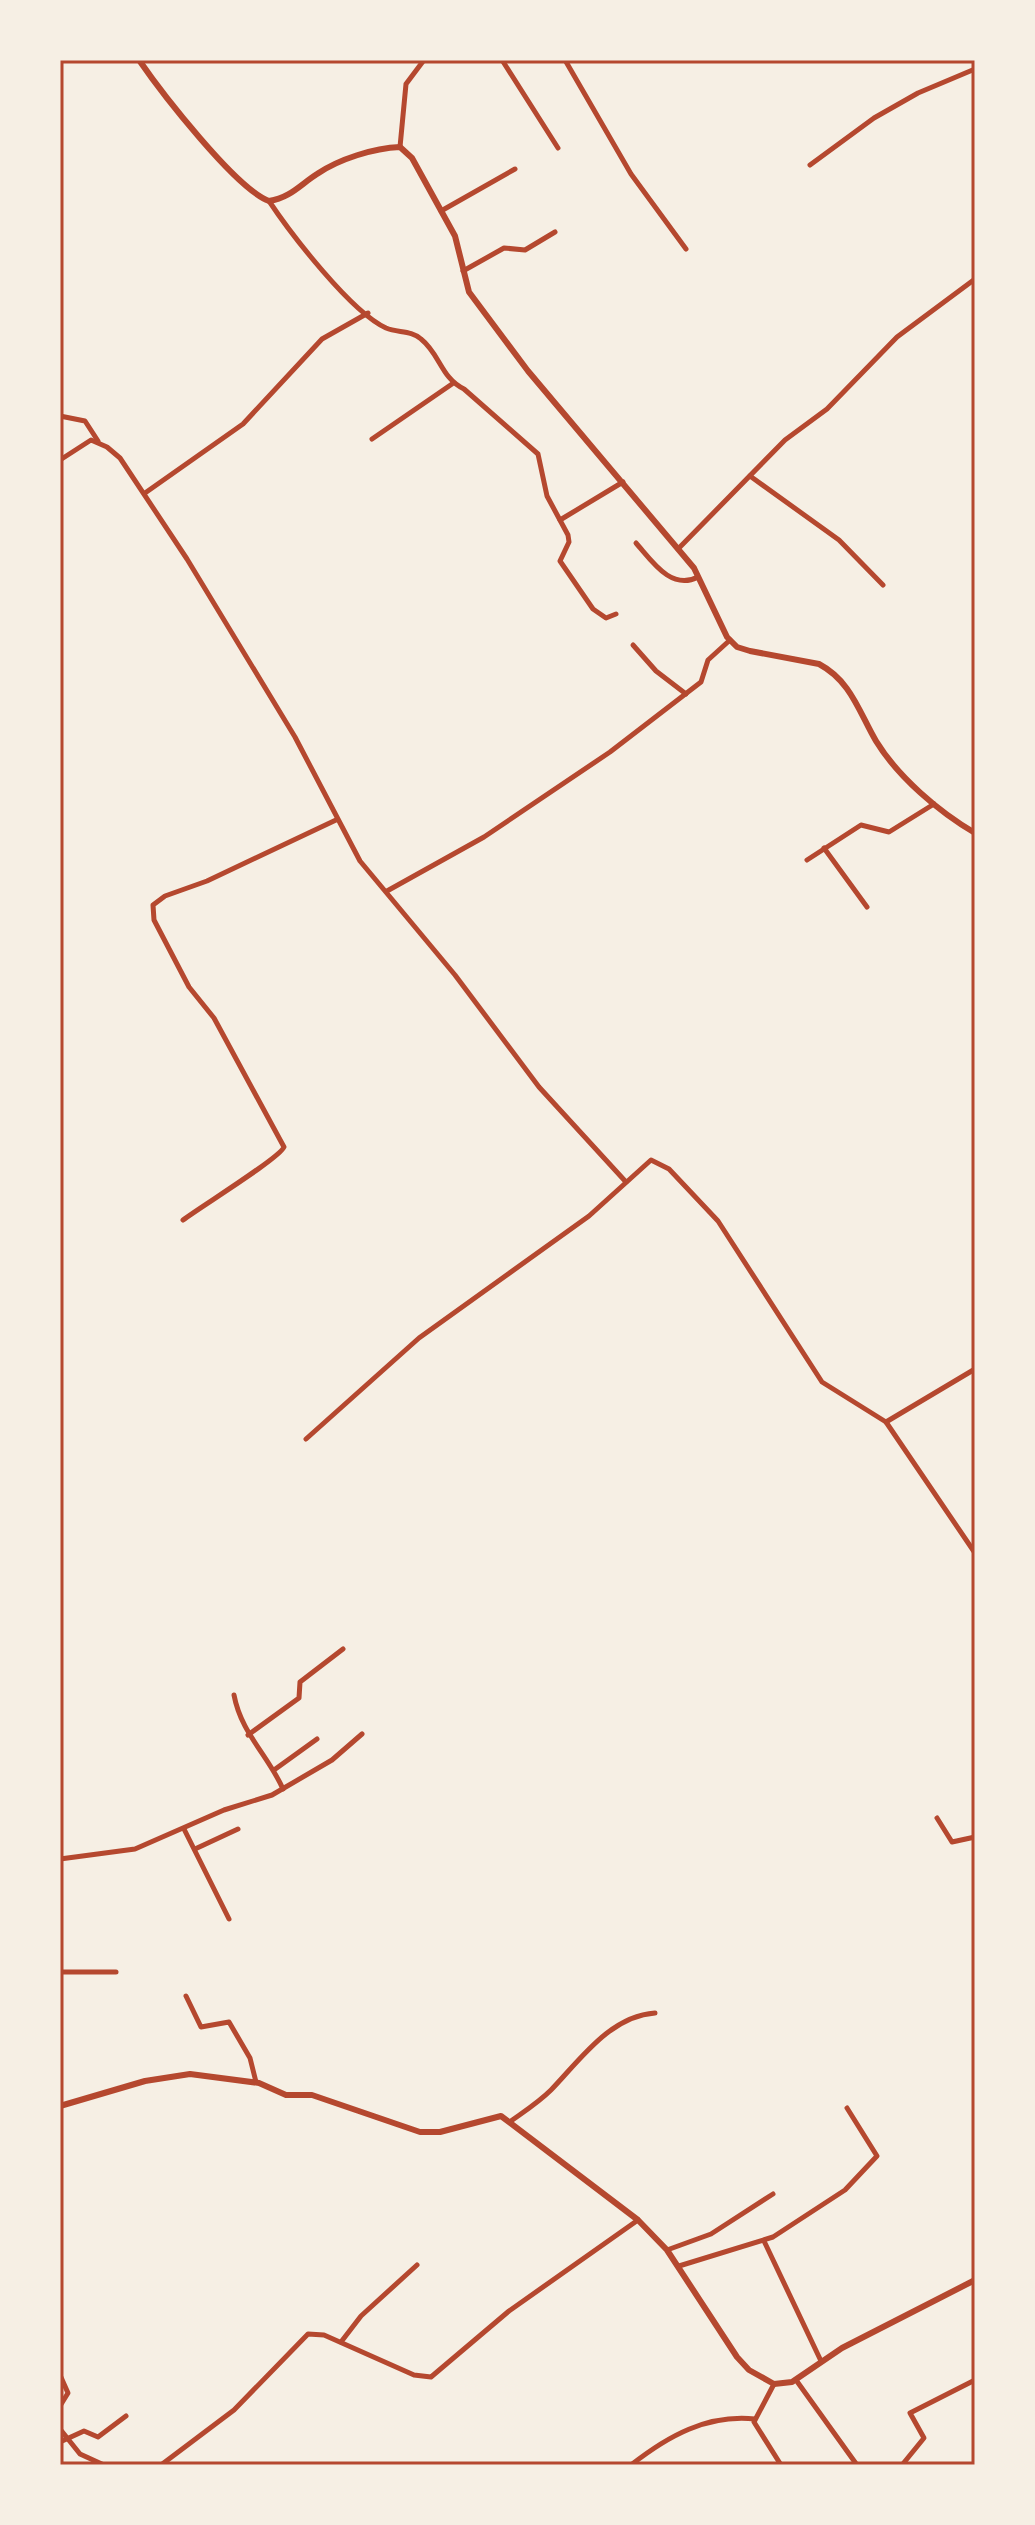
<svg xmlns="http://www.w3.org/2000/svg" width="1035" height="2525" viewBox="0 0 1035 2525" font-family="Lato,sans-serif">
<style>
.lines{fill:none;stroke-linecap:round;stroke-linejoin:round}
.minor{stroke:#b5482f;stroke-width:5}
.tertiary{stroke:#b5482f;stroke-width:6}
.neatline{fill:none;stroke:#b5482f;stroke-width:3}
</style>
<rect width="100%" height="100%" fill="#f6efe4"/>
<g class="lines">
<!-- minor -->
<g class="minor">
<polyline points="502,60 558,148"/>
<polyline points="565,60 631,174 686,249"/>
<polyline points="400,147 406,84 424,60"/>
<polyline points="810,165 874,118 918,93 975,69"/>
<path d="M269,201C291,234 351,312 386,328C398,333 411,330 421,339C440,354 441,378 464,389L538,454L547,496L568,535L569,542L560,561L593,609L606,618L616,614"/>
<polyline points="441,211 515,169"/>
<polyline points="463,271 504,248 525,250 555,232"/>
<polyline points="60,416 85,421 98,441"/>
<polyline points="372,439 452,384"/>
<polyline points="60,460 91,440 107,447 120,458 187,559 295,737 360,861 455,975 539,1087 626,1182"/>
<polyline points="750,476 839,540 883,585"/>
<polyline points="145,493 243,424 322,339 368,313"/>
<polyline points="560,520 623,482"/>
<path d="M636,543C652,561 671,591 698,577"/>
<polyline points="678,549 785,440 827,409 897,337 975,279"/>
<polyline points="633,645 656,671 686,694"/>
<polyline points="824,848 867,907"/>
<polyline points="807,860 861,825 889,832 934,804"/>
<polyline points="387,891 484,837 610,752 701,682 708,660 730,640"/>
<path d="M183,1220C200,1207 280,1158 284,1147L214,1018L189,987L154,920L153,905L165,896L207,881L336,820"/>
<polyline points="886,1422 975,1369"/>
<polyline points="306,1439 419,1338 589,1216 651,1160 669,1169 718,1221 822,1382 886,1422 975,1553"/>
<path d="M234,1695C241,1733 268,1755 283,1789"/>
<polyline points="248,1735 299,1698 300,1682 343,1649"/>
<polyline points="274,1770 317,1739"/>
<polyline points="937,1818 952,1842 975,1837"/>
<polyline points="184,1829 229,1919"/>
<polyline points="195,1849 238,1829"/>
<polyline points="60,1859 135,1849 224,1810 272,1795 332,1760 362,1734"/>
<polyline points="60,1972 116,1972"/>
<polyline points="186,1996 201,2027 229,2022 250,2058 256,2082"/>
<path d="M511,2121C525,2111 539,2102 551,2090C580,2060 610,2016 655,2013"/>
<polyline points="764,2241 821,2361"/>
<polyline points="667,2250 711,2234 773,2194"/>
<polyline points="679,2266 773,2237 845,2190 877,2156 847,2108"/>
<polyline points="341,2342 361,2316 417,2265"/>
<polyline points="60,2375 68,2393 60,2406"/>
<polyline points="796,2380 857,2465"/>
<polyline points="774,2384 754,2422 781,2465"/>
<polyline points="60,2429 80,2454 104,2465"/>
<polyline points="60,2442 84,2431 98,2437 126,2416"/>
<polyline points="161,2465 234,2410 308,2334 324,2335 414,2375 431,2377 509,2311 638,2220"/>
<path d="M631,2465C668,2436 707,2414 755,2419"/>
<polyline points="902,2465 924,2438 910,2413 975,2380"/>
</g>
<!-- tertiary -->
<g class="tertiary">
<path d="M139,60C161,92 236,189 269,201C290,198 301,184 317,174C339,159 374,148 400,147L412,158L455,236L469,292L528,371L694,568L727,637L737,647L750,651L819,664C851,681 859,712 876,741C898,777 939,812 975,833"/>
<polyline points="60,2106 145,2081 190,2074 259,2083 286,2095 312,2095 420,2132 440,2132 501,2116 638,2220 667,2250 737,2357 749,2370 774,2384 792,2382 842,2348 975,2280"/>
</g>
</g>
<!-- border -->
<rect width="1035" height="2525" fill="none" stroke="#f6efe4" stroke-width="124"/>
<rect x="62" y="62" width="911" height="2401" class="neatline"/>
</svg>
